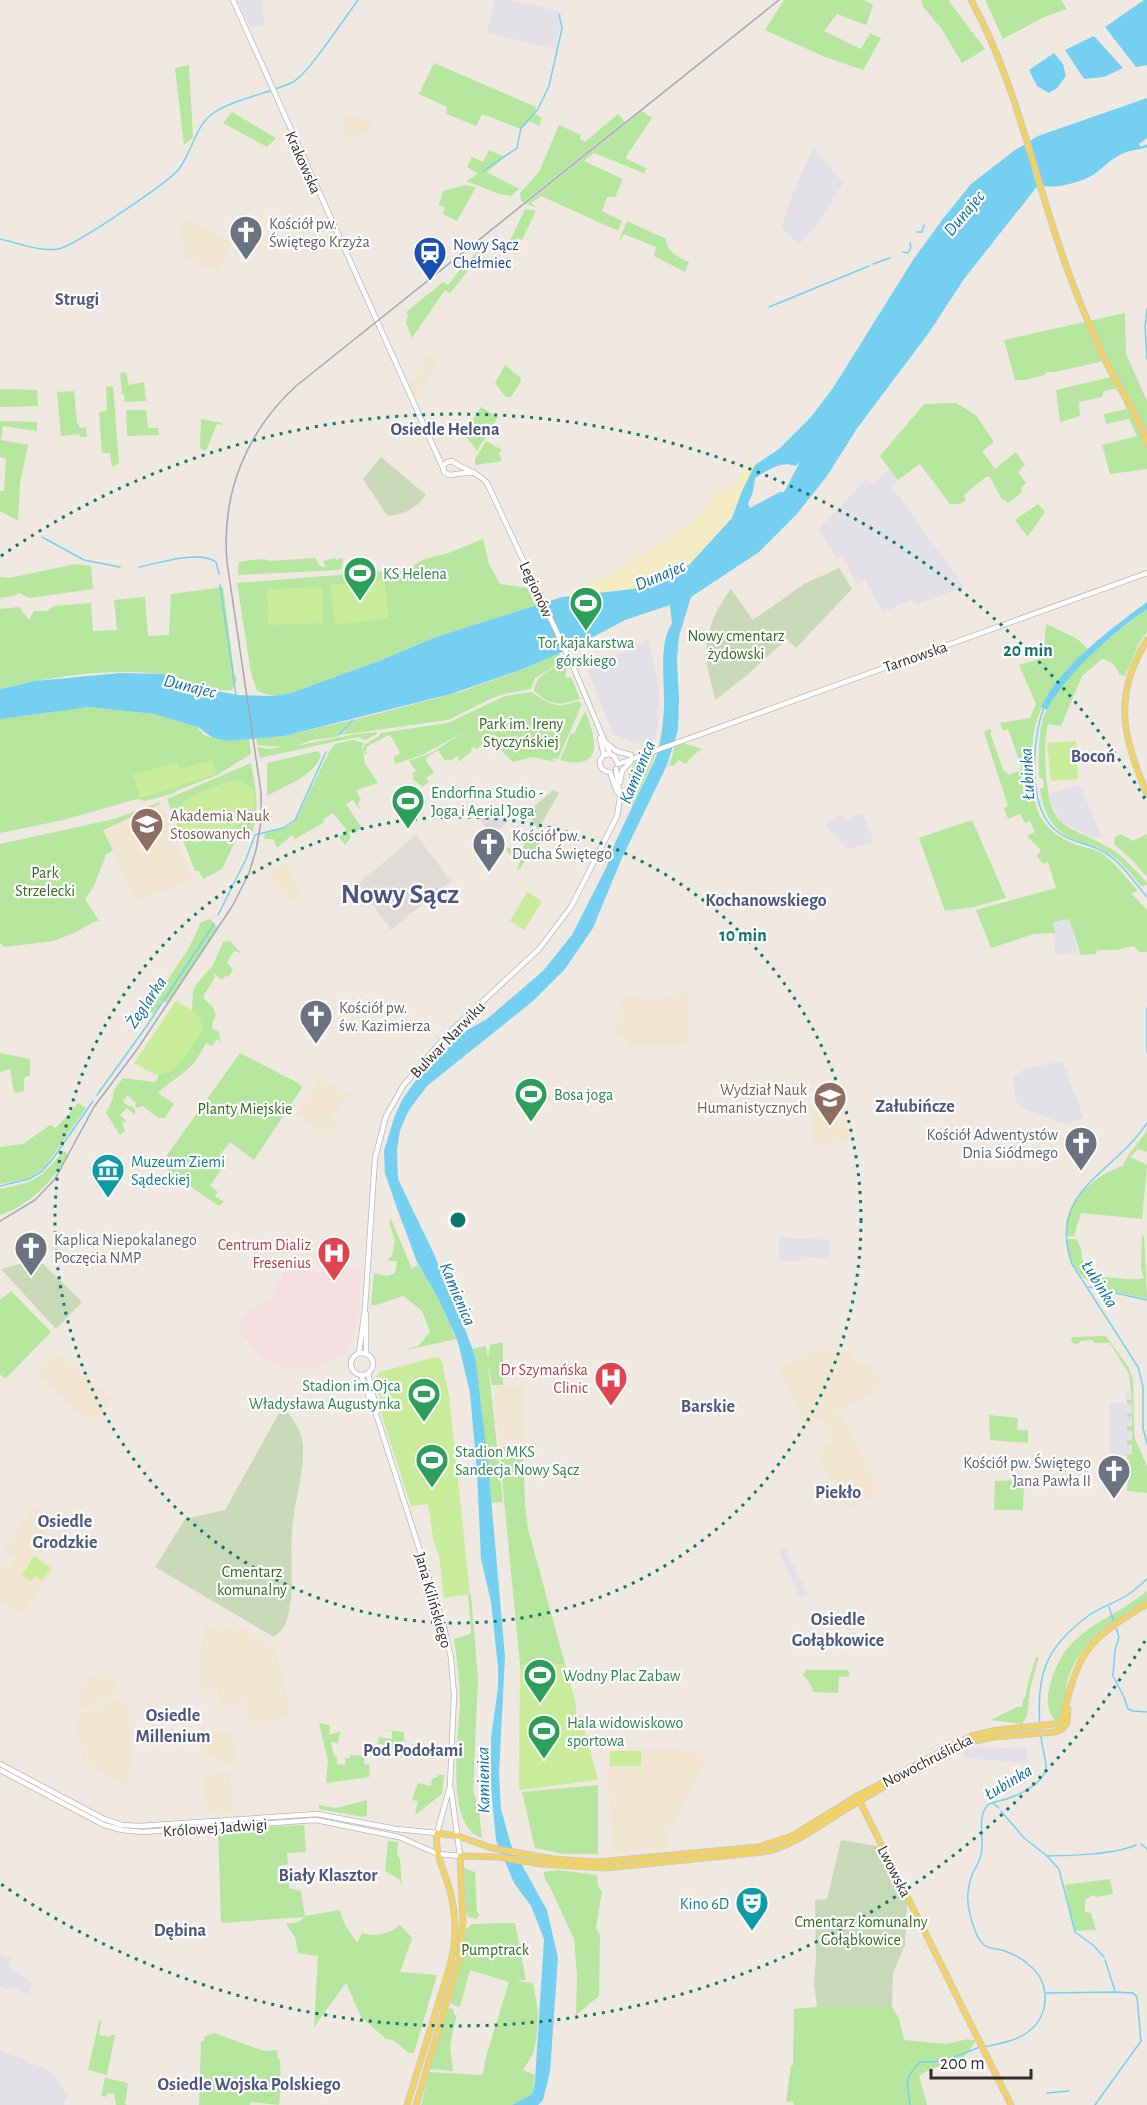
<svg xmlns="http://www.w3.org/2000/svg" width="1147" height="2105" viewBox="0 0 1147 2105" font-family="'Alegreya Sans',sans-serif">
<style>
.industrial{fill:#e3e1e8}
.education{fill:#f0e6d1}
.medical{fill:#f5dfe0}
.green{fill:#b6e59e}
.sand{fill:#f3ecc5}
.cemetery{fill:#c8d9b8}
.pitch{fill:#c9ec9a}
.plaza{fill:#dfdcd8}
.water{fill:#75cff0;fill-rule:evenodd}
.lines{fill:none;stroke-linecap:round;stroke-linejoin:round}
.stream{stroke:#75cff0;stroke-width:1.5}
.secondary-casing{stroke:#b4b7c1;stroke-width:6}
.primary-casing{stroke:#c9c9c9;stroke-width:7}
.secondary{stroke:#fff;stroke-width:4.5}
.primary{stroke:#f2d163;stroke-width:5}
.rail{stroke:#a3a6b8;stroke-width:1.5}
.ring{fill:none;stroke:#0f766e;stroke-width:3;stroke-dasharray:3 6}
.labels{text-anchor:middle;stroke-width:4.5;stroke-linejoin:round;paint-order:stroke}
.street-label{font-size:16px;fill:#2e2e2e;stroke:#fff}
.worship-label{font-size:16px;fill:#5b616d;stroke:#fff;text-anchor:start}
.transit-label{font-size:16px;fill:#164399;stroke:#fff;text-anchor:start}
.leisure-label{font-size:16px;fill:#27864d;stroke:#fff;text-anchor:start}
.park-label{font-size:16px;fill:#2c6e1b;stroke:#fff}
.education-label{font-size:16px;fill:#785e54;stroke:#fff;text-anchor:start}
.culture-label{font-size:16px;fill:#0d838f;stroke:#fff;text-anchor:start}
.health-label{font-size:16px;fill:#be3a42;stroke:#fff;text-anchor:end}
.water-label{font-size:18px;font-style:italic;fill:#0d6fa3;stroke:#fff}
.neighbourhood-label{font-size:18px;font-weight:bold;fill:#4d5680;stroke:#fff}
.town-label{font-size:28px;font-weight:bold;fill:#4d5680;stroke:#fff}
.centre{fill:#0f766e;stroke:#fff;stroke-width:3}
.ring-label{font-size:18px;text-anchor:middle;font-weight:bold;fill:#0f766e;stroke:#fff;stroke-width:4.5;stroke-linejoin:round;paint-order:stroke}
</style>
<rect width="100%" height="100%" fill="#efe9e1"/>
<!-- industrial -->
<g class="industrial">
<polygon points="238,0 262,0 264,25 250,27"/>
<polygon points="495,0 511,0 562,12 556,49 487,33"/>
<polygon points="813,147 843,183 816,225 798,245 782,227 791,198"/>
<polygon points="890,469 898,480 892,487 964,587 916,605 912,600 883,612 865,580 858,585 842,557 837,559 819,529 867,478 873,485"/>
<polygon points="648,640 659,685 658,723 655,739 635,744 613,734 587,669"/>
<polygon points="1079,784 1102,836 1099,838 1092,838 1060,820 1050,800 1049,794"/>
<polygon points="862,813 874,841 848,849 825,825 841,815 846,820"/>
<polygon points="1069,919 1078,952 1055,955 1053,922"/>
<polygon points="1062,1061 1084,1118 1064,1124 1018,1106 1014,1089 1014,1076 1025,1069"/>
<polygon points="779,1237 830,1240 830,1259 803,1257 800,1261 779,1261"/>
<polygon points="1127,1389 1132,1389 1131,1460 1110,1460 1110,1403 1125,1403"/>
<polygon points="786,1548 788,1555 808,1595 800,1597 791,1578 779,1551"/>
<polygon points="976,1747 1027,1748 1028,1763 965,1758 964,1752"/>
<polygon points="0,1953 12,1959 8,1965 32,1984 29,1995 14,1987 10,1990 0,1986"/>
<polygon points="0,2050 46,2069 59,2081 67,2096 64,2105 0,2105"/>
</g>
<!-- education -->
<g class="education">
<polygon points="345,116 372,120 368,134 347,136 342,134"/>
<polygon points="183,218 230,241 219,272 185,258 180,226"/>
<polygon points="428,355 438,360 416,398 410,386"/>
<polygon points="160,804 193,879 136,901 103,830"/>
<polygon points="287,863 299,887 301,899 288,903 283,891 277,892 268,871"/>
<polygon points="689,988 687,1046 628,1046 627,1038 614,1036 619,1022 617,1020 619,1015 616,1013 626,996 659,1001 669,998"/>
<polygon points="319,1079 350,1095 330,1119 339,1127 329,1139 297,1113"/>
<polygon points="846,1111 848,1142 813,1144 813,1112"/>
<polygon points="848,1351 861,1366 867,1362 883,1386 873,1393 807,1425 778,1370 808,1352"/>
<polygon points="57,1353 112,1399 92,1424 37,1375"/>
<polygon points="494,1386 524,1386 525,1445 499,1445"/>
<polygon points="840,1412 882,1491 847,1509 816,1451 833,1440 822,1420"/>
<polygon points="34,1508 54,1520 33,1554 54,1568 22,1614 0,1599 0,1563 8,1569 16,1559 4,1547"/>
<polygon points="234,1624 266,1642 266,1647 271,1647 277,1654 292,1717 249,1722 247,1702 220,1705 217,1688 204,1689 199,1681 200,1651 206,1625 222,1634 225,1633 225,1629 230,1631"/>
<polygon points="107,1670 120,1693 83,1710 79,1694 79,1685"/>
<polygon points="120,1697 129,1711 132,1759 126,1786 81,1759 83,1748 79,1744 77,1716"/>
<polygon points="233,1734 235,1765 200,1752 198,1735"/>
<polygon points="607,1749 701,1751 705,1763 667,1834 667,1849 612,1852"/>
<polygon points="230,1773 233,1812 211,1814 209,1804 205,1803 203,1776"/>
</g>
<!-- medical -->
<polygon class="medical" points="306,1259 308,1269 320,1274 321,1269 361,1270 358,1320 346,1354 319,1364 318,1369 280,1367 265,1359 239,1332 241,1321 250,1311 272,1297 288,1264"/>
<!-- green -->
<g class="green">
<polygon points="784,0 864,0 873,5 866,25 837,14 824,31 861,49 870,33 881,38 863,70 825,57 765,30"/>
<polygon points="921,0 948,0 985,49 962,63 941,28 923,7"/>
<polygon points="985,0 1061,0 1067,9 1044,17 1003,39"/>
<polygon points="434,63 536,107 535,114 542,118 539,126 530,121 521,129 482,114 476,126 446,114 447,107 419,94"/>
<polygon points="189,65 193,137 184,145 175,68"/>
<polygon points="642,111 652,118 625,158 647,169 644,171 646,174 594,153 584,161 623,179 615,197 607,197 602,211 622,221 618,231 541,196 531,203 536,207 526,204"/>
<polygon points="232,112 276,138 267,147 223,123"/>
<polygon points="618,114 625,122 524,202 521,201 520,193 539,172 559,125 581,135 580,139 585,142"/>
<polygon points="489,150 505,157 487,172 515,187 520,188 528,180 511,196 499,194 466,181 478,174 467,167 472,157 483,162"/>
<polygon points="465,185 476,187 457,221 443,214 445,208 439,205 443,191"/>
<polygon points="525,209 536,211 522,240 517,238 514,243 511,243 510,250 507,247"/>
<path d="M627,221L666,239C667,252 678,257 689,262L685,272L654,256L656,247L624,234L618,243Z"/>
<polygon points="477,252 483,252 450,293 445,290 412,338 406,323 408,314 406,312 443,282 448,285 463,266"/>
<polygon points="1125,313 1126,354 1147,401 1147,469 1110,474 1102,445 1137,436 1129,419 1106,424 1104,414 1127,409 1117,388 1104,391 1102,397 1079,402 1080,416 1060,422 1056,390 1111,377 1104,361 1055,372 1046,372 1045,375 1025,380 1015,380 1004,340"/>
<polygon points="505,365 521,378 520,383 511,397 506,397 495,383"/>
<polygon points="126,372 129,385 144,382 146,401 125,402 124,394 122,394 120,373"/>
<polygon points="113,386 119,463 112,467 110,453 102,453 99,412 107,411 106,387"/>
<polygon points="0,389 37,390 38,406 0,407"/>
<polygon points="74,391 77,422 80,428 86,427 87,437 80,437 80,434 61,436 57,392"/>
<polygon points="956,403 976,415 994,442 982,451 995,469 1016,452 1025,465 1018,472 1026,483 1021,488 1022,492 1008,503 1001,498 990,477 986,477 964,495 966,500 960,504 950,504 920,464 898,480 880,456 924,404"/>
<polygon points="481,407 498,417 477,451 464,433"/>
<polygon points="126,410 146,410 148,428 158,428 159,435 127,436"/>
<polygon points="201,419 222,423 222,425 217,424 206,451 201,449 200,447"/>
<polygon points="0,421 37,422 37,431 3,426 1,440 28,445 20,483 18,521 0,511 0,491 4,491 6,459 0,457"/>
<polygon points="486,441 502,450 499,453 502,461 475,465 475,459"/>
<polygon points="1038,504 1045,512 1028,536 1026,535 1015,520"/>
<path d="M483,539L489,564L500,584L528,588L537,605L436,637L379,661L291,693L273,696L257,691L251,673L237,583L411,569C419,557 439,557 451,552C462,548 472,543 483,539Z"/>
<path d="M315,558L320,566L326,567L323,561L335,558L336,560L343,558L342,568L339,570L238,575L239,562C249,561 263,557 270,561Z"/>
<polygon points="76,564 91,566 93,589 30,598 19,593 14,596 0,598 0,577 9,578"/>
<path d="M223,587L234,672L237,680L232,690C205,693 186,678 161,674C112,668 47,677 0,689V609L19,607L29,620L34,611H46L55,606L91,603L93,631L117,630L114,600L145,597L148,636L169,635L171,594Z"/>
<path d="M1147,609V631L1138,645L1135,643L1138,646L1125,676L1119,674C1117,666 1110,660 1102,659L1082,676L1061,726L1048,724C1044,741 1045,758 1046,775C1051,830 1064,823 1106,846C1122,854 1135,870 1147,883V886L1145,884L1142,887C1131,874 1120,859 1105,851C1096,845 1085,844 1075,840C1051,831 1043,811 1040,788H1044L1043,778H1039C1039,761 1038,744 1041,727C1050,681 1112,636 1147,609Z"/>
<path d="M1046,624L1076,638L1089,650C1045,691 1028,715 1033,777L1029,778L1030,791H1034C1034,818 1052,836 1077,845C1085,848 1096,849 1103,854C1116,864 1127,879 1138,891L1131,893L1147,910V952H1139L1134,946L1116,950H1097L1096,954L1080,955C1079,943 1072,931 1069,919L1053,922L1055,933L1034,934L991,948L976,910L1056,888L1048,862L1043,864L1037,856L1041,850L1027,836L1035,832L1030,821L1025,823L1020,814L1008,819L1004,808L1008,806L984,732L989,729L992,731L990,733L1004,772L1006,771L1008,775L1020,771L1021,766L1008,729L1003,731L1000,723L1030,718L1036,704L1019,665L1043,658Z"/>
<polygon points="559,653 563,661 535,678 531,689 508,693 492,698 448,720 341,735 354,720 460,692 524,669"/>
<path d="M563,663L567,671L565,675L567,678L571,677L580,699C558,706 551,706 534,691C535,676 551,669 563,663Z"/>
<path d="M531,692C552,705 554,709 579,701L582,704L558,759L551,758L556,762L533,757L513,762L490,739L476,749L474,747L471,749L472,751L458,762L459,758L457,756L450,761L448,759L445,761L438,750L427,757L426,761L434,772L426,778L429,782L422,787L412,778L414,776L412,774L416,771L409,761L431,753L464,732L422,755L395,764L394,757L400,753L393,739L389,735L366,747L367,749L365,752L367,753L365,755L363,750L364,745L379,736L380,733L448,723L505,696Z"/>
<polygon points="90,707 154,714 197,727 204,735 213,738 229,741 249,738 251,754 217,775 176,791 175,793 145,801 137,799 63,820 0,833 0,719"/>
<path d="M585,711C597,739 604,772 560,760L571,733L574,734Z"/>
<polygon points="352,720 337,737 312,740 296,746 356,734 377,732 377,734 366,740 358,737 347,739 260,758 257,747 269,749 282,747 257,745 256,737 284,736"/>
<polygon points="352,740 364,743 362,746 365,763 378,783 356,790 361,800 358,803 360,810 353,800 346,804 361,827 355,834 351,832 349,833 351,837 345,845 339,837 347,830 333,813 324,819 323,823 295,839 292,835 277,848 273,839 264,839 265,834 288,826 296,819 329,752 335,744"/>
<polygon points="683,743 702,749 692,756 686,764 678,760 675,765 669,766 675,746"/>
<path d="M318,751L321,756C314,776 284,786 267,796V763Z"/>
<polygon points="656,753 632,807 627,805 629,774 635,762"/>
<path d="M251,763C256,790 261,815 249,840L238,835L222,869L203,879L199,871H195L167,799Z"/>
<polygon points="160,802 160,804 103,830 113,851 106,854 94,886 85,899 100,922 96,921 72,934 53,941 5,947 0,943 0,844 114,819"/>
<polygon points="972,820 1006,898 974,907 945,911 919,838"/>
<polygon points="531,823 537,833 540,834 539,848 543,858 528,855 520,869 517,870 520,861 514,859 506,850 507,848 523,849"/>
<polygon points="1121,834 1133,841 1147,834 1147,877 1131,859 1114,844 1115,837"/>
<polygon points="210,919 218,928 167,1003 163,1000 153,1014 147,1008 158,994 161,996 160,991 189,948 201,922"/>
<path d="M230,941L241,953L234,951L227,962L233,970L228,977L225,976L222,980L212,972L215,977L204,995V999L213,1007L216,1016L213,1021L212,1028L219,1032L220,1040L223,1044L217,1039L212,1046L206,1043C202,1050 198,1058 193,1064C182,1076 168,1082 158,1093L174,1104L165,1118H158L143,1106L137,1108L135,1106L136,1103L127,1095L123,1102L130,1107L132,1106L135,1110V1115L127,1108L120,1115L126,1121L123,1123L121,1120L125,1131L120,1135L106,1113L113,1098V1091L123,1078L154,1082L158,1078V1073L192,1010L193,991L196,985L213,965L223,942Z"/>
<polygon points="0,1053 30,1059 30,1075 24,1078 24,1091 14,1093 10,1069 0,1072"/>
<polygon points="240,1053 300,1084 302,1088 254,1160 230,1142 220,1155 227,1161 210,1186 218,1192 215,1196 224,1202 219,1206 169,1172 164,1164 167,1155"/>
<polygon points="78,1103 86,1108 45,1167 27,1179 0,1184 0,1147 23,1144 50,1125 56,1128"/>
<path d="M1147,1130V1152L1138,1149L1130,1157L1147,1165L1142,1219L1081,1213L1074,1236H1066C1067,1230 1066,1223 1068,1217C1076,1193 1099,1173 1123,1166C1128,1152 1139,1144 1147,1130Z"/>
<path d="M63,1151L68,1154C52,1183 31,1204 0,1215V1189C36,1182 40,1179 63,1151Z"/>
<polygon points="391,1219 412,1269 418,1265 439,1300 456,1339 402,1351 418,1346 430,1332 422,1311 403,1296 376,1305 371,1305 374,1273 387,1276 395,1273 397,1261 389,1261 388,1259 392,1256 395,1241 389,1222"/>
<path d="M1142,1236H1144L1147,1299C1104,1288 1074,1291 1066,1239H1076L1081,1248L1082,1259L1093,1277C1111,1275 1128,1282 1144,1278L1141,1268Z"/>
<polygon points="11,1291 51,1332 5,1379 0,1374 0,1300"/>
<polygon points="1106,1336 1129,1368 1133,1380 1134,1430 1135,1439 1147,1466 1147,1493 1127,1491 1129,1460 1127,1459 1127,1455 1132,1454 1132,1445 1127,1444 1127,1441 1132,1440 1132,1431 1127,1430 1127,1427 1132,1426 1132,1417 1127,1416 1127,1414 1132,1413 1132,1404 1127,1403 1127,1400 1132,1399 1129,1374 1110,1343 1093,1343 1093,1340 1080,1341 1080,1343 1074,1344 1071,1341 1072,1337 1075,1337"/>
<polygon points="503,1342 503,1385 492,1385 488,1363 503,1502 491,1503 475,1356 472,1349 486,1346 488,1357 490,1345"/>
<polygon points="989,1415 1018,1418 1017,1430 1028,1430 1028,1443 990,1440"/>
<polygon points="499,1447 523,1447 525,1503 528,1529 565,1664 520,1665"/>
<polygon points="1024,1480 1023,1510 994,1510 995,1481"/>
<path d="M1147,1591V1600C1116,1620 1085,1637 1070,1673C1063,1688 1069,1710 1056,1722C1046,1709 1046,1698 1051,1682C1066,1628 1108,1623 1147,1591Z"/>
<path d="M468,1594H471L478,1679L473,1792L478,1804L482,1838C444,1827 459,1735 460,1704C460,1682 457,1661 454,1639L470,1634L471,1632Z"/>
<polygon points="1036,1657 1039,1657 1030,1689 1027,1716 1022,1724 991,1720 1017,1707 1022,1707 1023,1699 1025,1698 1028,1683"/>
<polygon points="805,1670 848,1670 850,1676 839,1677 838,1693 813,1692 811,1685 802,1674 805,1673"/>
<polygon points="319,1723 330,1725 329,1735 340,1732 338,1743 331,1742 334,1756 337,1757 337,1764 345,1765 345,1758 350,1758 350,1755 365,1756 364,1764 370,1765 369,1777 326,1783 328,1761"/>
<polygon points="379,1729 404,1732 404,1740 409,1742 402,1741 401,1747 411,1749 411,1746 420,1744 418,1752 395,1752 395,1750 390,1750 389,1745 378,1744 379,1737 392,1739 392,1731"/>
<polygon points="438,1775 444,1775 442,1794 415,1815 418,1801 412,1800 418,1783 431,1786 432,1779 437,1777"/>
<polygon points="598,1785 598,1854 564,1854 535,1848 522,1792"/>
<polygon points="367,1800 367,1815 363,1817 319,1809 319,1805 336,1808"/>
<path d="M304,1825L306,1852L287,1853L288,1864L279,1866L282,1878H288L289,1888L301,1891L305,1916L340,1910L344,1923L357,1943L362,1933C376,1937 389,1934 400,1925L412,1938L400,1972L437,1975L414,2053H409L393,2040L386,2039L361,2017L346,1983L314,2027L318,1956L298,1953L295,1937L286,1924L299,1922L304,1917L221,1923L218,1829Z"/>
<polygon points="388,1841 398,1842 397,1855 400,1859 402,1888 400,1880 385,1871"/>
<polygon points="464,1868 475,1872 477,1912 480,1915 476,1919 468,1917 466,1912"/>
<polygon points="558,1870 597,1875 598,1887 602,1891 596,1928 600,1935 599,1996 576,2015 577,1976 574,1939 550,1887 545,1880 544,1872"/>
<polygon points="1110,1879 1113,1894 1096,1897 1093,1895 1085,1900 1085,1912 1091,1913 1096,1930 1074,1931 1065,1885"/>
<polygon points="515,1923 526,1980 515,1981 533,1983 538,2011 537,2035 533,2054 523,2070 535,2075 532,2094 512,2105 421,2105 429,2072 483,2075 485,2060 509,1982 470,1970 460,2007 451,2004 450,2001 459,1970 465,1930 472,1924"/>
<polygon points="817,2007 892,2007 899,2019 904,2040 946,2044 968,2039 976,2041 961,2062 930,2069 919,2076 927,2105 794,2105 793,2101 786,2102 791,2066 793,2065 794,2009"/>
<polygon points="450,2008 453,2009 455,2016 457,2014 450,2045 453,2071 430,2069 447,2010"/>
<polygon points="100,2018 100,2021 104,2021 101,2022 99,2035 111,2037 111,2035 115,2035 107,2075 88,2070"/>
<polygon points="214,2033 264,2051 277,2050 278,2059 280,2060 281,2085 279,2105 251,2102 250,2105 199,2105 201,2042 205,2040 203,2037"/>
<polygon points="105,2078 128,2083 125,2104 127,2105 116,2105 114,2094 108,2093 106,2097 101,2095"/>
</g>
<!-- sand -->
<polygon class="sand" points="752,461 755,465 742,491 733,518 689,565 654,584 633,589 563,597 617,570 687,526 701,514 715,494 734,483"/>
<!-- cemetery -->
<g class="cemetery">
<path d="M381,457L426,495C418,507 401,517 387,515L363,479Z"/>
<path d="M839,568L852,589L796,648L787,639L746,676L715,700C713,687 708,675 707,663C703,636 715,610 731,589L753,620L804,584Z"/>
<polygon points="553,790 559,793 538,830 528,812"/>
<polygon points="38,1259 82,1302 56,1329 1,1269"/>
<path d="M283,1406C292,1418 303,1432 303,1447C304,1472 296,1496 293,1521C288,1554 298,1597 284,1627C282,1631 277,1634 274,1637L155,1567L185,1519L225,1510Z"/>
<polygon points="841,1840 877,1846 907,1903 905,1945 893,1973 892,2007 817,2007 814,1984 816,1958 815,1900 827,1899"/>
</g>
<!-- pitch -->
<g class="pitch">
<polygon points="384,579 389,618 335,625 330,585"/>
<polygon points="322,587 323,623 268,625 267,589"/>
<polygon points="1076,741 1078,779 1051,781 1047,743"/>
<polygon points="212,760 216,774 140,798 133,775 178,762 180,769"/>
<path d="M236,780C254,783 261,799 251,814L253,818L194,844L192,840L198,837C190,835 183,832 180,824C177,817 179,808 184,802C192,794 225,782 236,780Z"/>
<polygon points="527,892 542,901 524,930 510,921"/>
<path d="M176,1001L197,1013L204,1027C195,1041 176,1080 155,1074C148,1072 141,1066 134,1063Z"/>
<polygon points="435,1357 441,1359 442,1362 449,1396 470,1594 444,1598 439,1555 434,1544 428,1504 411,1506 384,1423 377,1381 377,1376 380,1372"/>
<polygon points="34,1556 51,1568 42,1580 35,1576 31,1581 22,1575"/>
<polygon points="565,1664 576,1704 576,1715 581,1716 598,1780 519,1790 520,1665"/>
<rect x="610" y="1751" width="31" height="15"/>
</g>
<!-- plaza -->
<g class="plaza">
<polygon points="493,805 508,821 492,837 479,817"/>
<polygon points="416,835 451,881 391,930 358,884"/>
</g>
<!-- water -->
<g class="water">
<polygon points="1144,0 1147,0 1147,65 1136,67 1105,27"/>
<polygon points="1094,36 1123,68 1104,77 1084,79 1065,50"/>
<polygon points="1054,53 1063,64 1066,76 1057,88 1049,93 1037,86 1029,70"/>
<path d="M1147,98V138L1139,144L1141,147L1147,144V147C1140,150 1131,150 1124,153C1113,157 1103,168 1093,175C1081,182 1051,191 1039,184L964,279L928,334L858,427L827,476L796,515L759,552L691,597L679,636L677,660L679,700L678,730L667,765L621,860L593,928L565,969L533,1001L427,1086L409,1110L400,1130L397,1151L398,1179L434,1254L460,1316L475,1356L488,1463L505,1657L499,1774L501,1809L511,1845L547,1910L558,1958L550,2072L543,2100L538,2105H512L532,2094L535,2081L544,1939L531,1906L514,1883L496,1840L491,1788V1738L498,1687V1667L491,1602L481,1559L477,1472L470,1393L458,1342L439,1300L417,1262L397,1208L385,1173L384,1151L394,1118L402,1100L416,1080L464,1032L487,1019L543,971L572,935L607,866L615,843L657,755C661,740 663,725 664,708C665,685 658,642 672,624L670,605L625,620L576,646L523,669L451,694L284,736L229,741L213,738L198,727L154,714L90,707L0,719V689L35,681L120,673L162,674L217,691L238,695L273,696L291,693L379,661L436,637L562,597L633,589L654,584L689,565L732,518L742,491L755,465L779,449L811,417L833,388L913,260L942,220L971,184L1015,150L1038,136ZM800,462L784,492H780L750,508L748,504L753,492L755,478C767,471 781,460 795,466Z"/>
<path d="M1147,602V609C1114,632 1064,675 1047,710L1041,707C1061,665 1111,629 1147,602Z"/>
</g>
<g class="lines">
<!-- stream -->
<g class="stream">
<polyline points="483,171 517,148 521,128 538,109 549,86 561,33 562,27 559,15"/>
<polyline points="917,232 922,232 924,225"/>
<path d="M0,239C18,243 40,252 58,249C73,247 169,182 179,169C192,152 195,127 212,114C231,100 270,93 293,82C309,73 345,17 358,0"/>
<polyline points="903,252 908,253 911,247 910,243"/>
<polyline points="873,264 890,258"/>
<polyline points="769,307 869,266"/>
<polyline points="1147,309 1145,327 1147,359"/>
<polyline points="42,537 84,560 120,567"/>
<path d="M139,567C159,563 198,550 216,562L219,574"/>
<polyline points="220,585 233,673"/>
<polyline points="233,675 236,695"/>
<path d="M1044,707C1032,739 1027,806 1055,830C1070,843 1087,842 1102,851C1120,860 1134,882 1147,897"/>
<polyline points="339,735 353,720"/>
<polyline points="218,915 246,859 255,835 283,828 295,820 326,752"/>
<polyline points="1147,1008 1147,1053"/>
<polyline points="97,1095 146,1027 214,924"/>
<path d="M1147,1123C1114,1174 1046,1191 1072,1264L1138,1367L1143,1387V1428L1147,1444"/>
<polyline points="0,1186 29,1179 42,1171 52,1160 93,1101"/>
<polyline points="1089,1287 1147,1300"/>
<polyline points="1109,1607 1113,1620"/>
<polyline points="1116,1628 1119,1637 1115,1650 1113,1676 1124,1697 1128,1709 1133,1711 1147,1712"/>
<path d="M1040,1730C1037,1677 1042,1650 1088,1616C1100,1607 1116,1603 1129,1594C1135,1590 1141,1584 1147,1579"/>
<polyline points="993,1803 999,1808"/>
<polyline points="1001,1811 1024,1838 1046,1855 1059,1869 1075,1932 1093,1945 1104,1957"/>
<polyline points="1141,1844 1147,1849"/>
<path d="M1048,1856C1070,1856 1117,1854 1136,1845"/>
<polyline points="1105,1960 1115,1991"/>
<polyline points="1046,1993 1115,1992 1133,1993 1137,1997 1141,2041 1095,2105"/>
<path d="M984,2047C998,2044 1016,2041 1028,2032C1050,2016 1051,1982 1029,1965C1023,1959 1013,1954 1005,1951C999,1948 990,1950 984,1945C975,1937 969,1914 968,1902C967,1894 969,1882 972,1875C975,1868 980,1862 981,1854C985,1839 976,1817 988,1805C993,1801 1003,1801 1009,1798C1022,1794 1045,1782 1046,1767C1046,1757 1041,1745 1041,1735"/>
<polyline points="1047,2093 1069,2091"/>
<path d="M910,2105C908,2082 902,2081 920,2062H934L952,2058L980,2047"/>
</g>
<!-- secondary casing -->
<g class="secondary-casing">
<g id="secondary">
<polyline points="233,0 443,468"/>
<path d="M474,472L449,475L444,472L443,466L447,462L452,461C463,470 477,471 487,483L575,671L610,754"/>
<polyline points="600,738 604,755"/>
<polyline points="605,742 616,751 631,755"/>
<polyline points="618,764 1147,573"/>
<path d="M610,772C603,772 599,767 600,760L604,755L610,754L614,756L618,764"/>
<polyline points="610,772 617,792"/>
<polyline points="620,782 622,771 631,761"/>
<polyline points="366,1314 366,1353"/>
<circle cx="362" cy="1364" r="11"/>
<polyline points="359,1353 365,1308 375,1158 386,1116 403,1086 431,1053 450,1032 539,949 571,907 617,816 620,798 616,769"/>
<polyline points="368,1373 377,1412"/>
<polyline points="0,1764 104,1819 122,1825 140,1826 317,1814 396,1829 437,1833 450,1786 454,1695 451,1658 443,1623 378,1420 361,1375"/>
<polyline points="0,1770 104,1825 122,1830 142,1832 316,1820 399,1837 438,1854 460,1856 451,1789"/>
</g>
</g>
<!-- primary casing -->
<g class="primary-casing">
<g id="primary">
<path d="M971,0C1018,85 1035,183 1069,274C1080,304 1093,334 1106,362C1120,390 1138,415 1147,444"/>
<path d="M1147,640C1112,697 1123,736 1147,794"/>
<path d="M1060,1722L1063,1718C1078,1650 1088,1640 1147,1604"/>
<polyline points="1062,1729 1067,1723 1068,1709"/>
<polyline points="859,1800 1011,2105"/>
<path d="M407,2105L449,1969C456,1944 457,1917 450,1891C445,1872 434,1853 437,1833L458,1836L492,1848L553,1859L597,1862L758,1847L792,1836L857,1796L971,1736L997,1730L1055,1724L1060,1722"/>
<path d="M416,2105L459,1960L463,1922L460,1856L498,1857L541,1864L606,1868L764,1852C798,1845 823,1822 853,1805C891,1782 931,1760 971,1742L994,1737L1055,1732L1062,1729"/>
</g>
</g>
<!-- secondary -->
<use href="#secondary" class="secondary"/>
<!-- primary -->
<use href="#primary" class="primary"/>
<!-- rail -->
<path class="rail" d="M0,1221L35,1200L55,1179L94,1107L138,1048L233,905L249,873L256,850L261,822V792L227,562C221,494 246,432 296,386L779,0"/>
</g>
<!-- distance rings -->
<g class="ring">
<circle cx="458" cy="1220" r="403"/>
<path d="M1145 1641A806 806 0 0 1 1 1884M1 556A806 806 0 0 1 1145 799"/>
</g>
<!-- icons -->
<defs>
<g id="church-pin" transform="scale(1.725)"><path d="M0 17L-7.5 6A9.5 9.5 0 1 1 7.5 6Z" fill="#6b7280" stroke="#fff"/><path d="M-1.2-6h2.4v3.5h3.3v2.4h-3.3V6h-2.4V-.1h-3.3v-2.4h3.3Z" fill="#fff"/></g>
<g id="station-pin" transform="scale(1.725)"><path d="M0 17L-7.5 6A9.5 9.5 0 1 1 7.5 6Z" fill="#1a4fb4" stroke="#fff"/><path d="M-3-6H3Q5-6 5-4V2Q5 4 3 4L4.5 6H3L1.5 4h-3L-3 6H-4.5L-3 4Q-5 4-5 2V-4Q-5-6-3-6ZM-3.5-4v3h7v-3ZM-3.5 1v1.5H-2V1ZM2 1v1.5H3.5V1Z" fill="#fff"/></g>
<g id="stadium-pin" transform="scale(1.725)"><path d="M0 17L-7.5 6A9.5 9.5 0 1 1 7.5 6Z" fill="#2e9e5b" stroke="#fff"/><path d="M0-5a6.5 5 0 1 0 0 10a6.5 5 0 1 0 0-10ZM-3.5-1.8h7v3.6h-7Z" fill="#fff"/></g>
<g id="university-pin" transform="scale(1.725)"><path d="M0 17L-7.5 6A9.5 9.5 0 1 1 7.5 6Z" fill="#8d6e63" stroke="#fff"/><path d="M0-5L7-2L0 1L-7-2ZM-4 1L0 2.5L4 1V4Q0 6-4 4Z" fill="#fff"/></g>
<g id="museum-pin" transform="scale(1.725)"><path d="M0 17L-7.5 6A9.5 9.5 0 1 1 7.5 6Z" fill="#0f9aa8" stroke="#fff"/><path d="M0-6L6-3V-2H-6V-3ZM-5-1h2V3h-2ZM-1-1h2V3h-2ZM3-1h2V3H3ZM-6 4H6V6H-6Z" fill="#fff"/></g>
<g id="hospital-pin" transform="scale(1.725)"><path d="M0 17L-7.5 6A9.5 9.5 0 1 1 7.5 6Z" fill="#e0444e" stroke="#fff"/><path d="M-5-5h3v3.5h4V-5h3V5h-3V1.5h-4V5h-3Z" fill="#fff"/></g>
<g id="theatre-pin" transform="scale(1.725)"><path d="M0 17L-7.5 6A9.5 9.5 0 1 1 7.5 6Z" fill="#0f9aa8" stroke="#fff"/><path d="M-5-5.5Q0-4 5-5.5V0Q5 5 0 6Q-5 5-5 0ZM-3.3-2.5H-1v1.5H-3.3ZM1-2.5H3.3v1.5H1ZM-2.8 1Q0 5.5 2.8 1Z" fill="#fff"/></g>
</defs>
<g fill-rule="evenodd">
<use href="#church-pin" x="246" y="232"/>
<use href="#station-pin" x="430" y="253"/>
<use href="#stadium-pin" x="360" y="573"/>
<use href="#stadium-pin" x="586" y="603"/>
<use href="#stadium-pin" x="408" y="801"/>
<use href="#university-pin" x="147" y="824"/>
<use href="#church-pin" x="489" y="844"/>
<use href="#church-pin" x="316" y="1016"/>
<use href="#stadium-pin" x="531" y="1094"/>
<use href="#university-pin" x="830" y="1098"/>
<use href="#church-pin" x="1081" y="1143"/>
<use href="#museum-pin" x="108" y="1170"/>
<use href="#church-pin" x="31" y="1248"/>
<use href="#hospital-pin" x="334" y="1253"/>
<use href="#hospital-pin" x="611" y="1378"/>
<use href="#stadium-pin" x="424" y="1394"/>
<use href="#stadium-pin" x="432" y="1460"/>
<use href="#church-pin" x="1114" y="1471"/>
<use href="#stadium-pin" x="540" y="1675"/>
<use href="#stadium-pin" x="544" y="1731"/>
<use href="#theatre-pin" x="752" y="1903"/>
</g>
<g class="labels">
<!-- street labels -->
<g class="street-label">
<text transform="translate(304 162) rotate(66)" y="6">Krakowska</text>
<text transform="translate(537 589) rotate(65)" y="6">Legionów</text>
<text transform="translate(915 656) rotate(-19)" y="6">Tarnowska</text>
<text transform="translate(447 1039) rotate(-46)" y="6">Bulwar Narwiku</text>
<text transform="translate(434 1600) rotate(74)" y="6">Jana Kilińskiego</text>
<text transform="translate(927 1760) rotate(-27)" y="6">Nowochruślicka</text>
<text transform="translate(215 1827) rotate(-4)" y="6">Królowej Jadwigi</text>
<text transform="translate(895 1871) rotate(63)" y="6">Lwowska</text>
</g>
<!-- worship labels -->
<g class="worship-label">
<text x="269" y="229">Kościół pw.<tspan x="269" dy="18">Świętego Krzyża</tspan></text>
<text x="512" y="841">Kościół pw.<tspan x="512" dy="18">Ducha Świętego</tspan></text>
<text x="339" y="1013">Kościół pw.<tspan x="339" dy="18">św. Kazimierza</tspan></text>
<text x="1058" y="1140" text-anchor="end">Kościół Adwentystów<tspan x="1058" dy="18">Dnia Siódmego</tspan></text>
<text x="54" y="1245">Kaplica Niepokalanego<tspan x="54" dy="18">Poczęcia NMP</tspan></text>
<text x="1091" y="1468" text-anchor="end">Kościół pw. Świętego<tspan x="1091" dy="18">Jana Pawła II</tspan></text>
</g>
<!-- transit labels -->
<g class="transit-label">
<text x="453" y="250">Nowy Sącz<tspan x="453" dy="18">Chełmiec</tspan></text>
</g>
<!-- leisure labels -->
<g class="leisure-label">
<text x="383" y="579">KS Helena</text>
<text x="586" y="648" text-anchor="middle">Tor kajakarstwa<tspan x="586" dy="18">górskiego</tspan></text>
<text x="431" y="798">Endorfina Studio -<tspan x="431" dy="18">Joga i Aerial Joga</tspan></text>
<text x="554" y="1100">Bosa joga</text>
<text x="401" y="1391" text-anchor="end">Stadion im.Ojca<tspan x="401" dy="18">Władysława Augustynka</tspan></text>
<text x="455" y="1457">Stadion MKS<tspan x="455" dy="18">Sandecja Nowy Sącz</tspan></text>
<text x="563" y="1681">Wodny Plac Zabaw</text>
<text x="567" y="1728">Hala widowiskowo<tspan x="567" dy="18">sportowa</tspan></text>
</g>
<!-- park labels -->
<g class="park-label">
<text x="736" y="641">Nowy cmentarz<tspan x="736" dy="18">żydowski</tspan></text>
<text x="521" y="729">Park im. Ireny<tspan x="521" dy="18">Styczyńskiej</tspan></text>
<text x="45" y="878">Park<tspan x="45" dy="18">Strzelecki</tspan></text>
<text x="245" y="1114">Planty Miejskie</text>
<text x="252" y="1577">Cmentarz<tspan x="252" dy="18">komunalny</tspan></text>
<text x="861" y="1927">Cmentarz komunalny<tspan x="861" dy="18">Gołąbkowice</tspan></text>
<text x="495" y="1955">Pumptrack</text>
</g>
<!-- education labels -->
<g class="education-label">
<text x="170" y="821">Akademia Nauk<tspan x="170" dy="18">Stosowanych</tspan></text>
<text x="807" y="1095" text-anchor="end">Wydział Nauk<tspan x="807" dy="18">Humanistycznych</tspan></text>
</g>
<!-- culture labels -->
<g class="culture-label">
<text x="131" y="1167">Muzeum Ziemi<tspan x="131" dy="18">Sądeckiej</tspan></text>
<text x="729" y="1909" text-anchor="end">Kino 6D</text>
</g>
<!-- health labels -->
<g class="health-label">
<text x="311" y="1250">Centrum Dializ<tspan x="311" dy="18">Fresenius</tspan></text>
<text x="588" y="1375">Dr Szymańska<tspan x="588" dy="18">Clinic</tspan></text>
</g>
<!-- water labels -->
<g class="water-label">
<text transform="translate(964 213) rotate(-50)" y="6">Dunajec</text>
<text transform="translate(660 575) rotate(-23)" y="6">Dunajec</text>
<text transform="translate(190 686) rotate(14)" y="6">Dunajec</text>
<text transform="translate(637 772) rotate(-67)" y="6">Kamienica</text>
<text transform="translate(1027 774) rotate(-93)" y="6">Łubinka</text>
<text transform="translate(146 1002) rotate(-56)" y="6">Żeglarka</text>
<text transform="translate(1100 1284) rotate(58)" y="6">Łubinka</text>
<text transform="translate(458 1294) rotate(67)" y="6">Kamienica</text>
<text transform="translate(483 1780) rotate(-91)" y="6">Kamienica</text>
<text transform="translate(1008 1782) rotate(-31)" y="6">Łubinka</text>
</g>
<!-- neighbourhood labels -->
<g class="neighbourhood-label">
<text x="77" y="305">Strugi</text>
<text x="445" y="435">Osiedle Helena</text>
<text x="1093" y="762">Bocoń</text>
<text x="766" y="906">Kochanowskiego</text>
<text x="915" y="1112">Załubińcze</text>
<text x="708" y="1412">Barskie</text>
<text x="838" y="1498">Piekło</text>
<text x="65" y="1527">Osiedle<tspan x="65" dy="21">Grodzkie</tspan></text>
<text x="838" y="1625">Osiedle<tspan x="838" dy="21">Gołąbkowice</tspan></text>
<text x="173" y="1721">Osiedle<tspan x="173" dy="21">Millenium</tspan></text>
<text x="413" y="1756">Pod Podołami</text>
<text x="328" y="1881">Biały Klasztor</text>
<text x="180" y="1936">Dębina</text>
<text x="249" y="2090">Osiedle Wojska Polskiego</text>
</g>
<!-- town labels -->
<g class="town-label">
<text x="400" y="903">Nowy Sącz</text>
</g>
</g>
<circle cx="458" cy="1220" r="9" class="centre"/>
<g class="ring-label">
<text x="1028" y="656">20 min</text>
<text x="743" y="941">10 min</text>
</g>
<!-- scale -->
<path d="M931 2069v9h100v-9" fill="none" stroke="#2e2e2e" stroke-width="3"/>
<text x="940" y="2069" font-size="18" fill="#2e2e2e" stroke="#ffffff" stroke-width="4.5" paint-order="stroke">200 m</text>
</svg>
